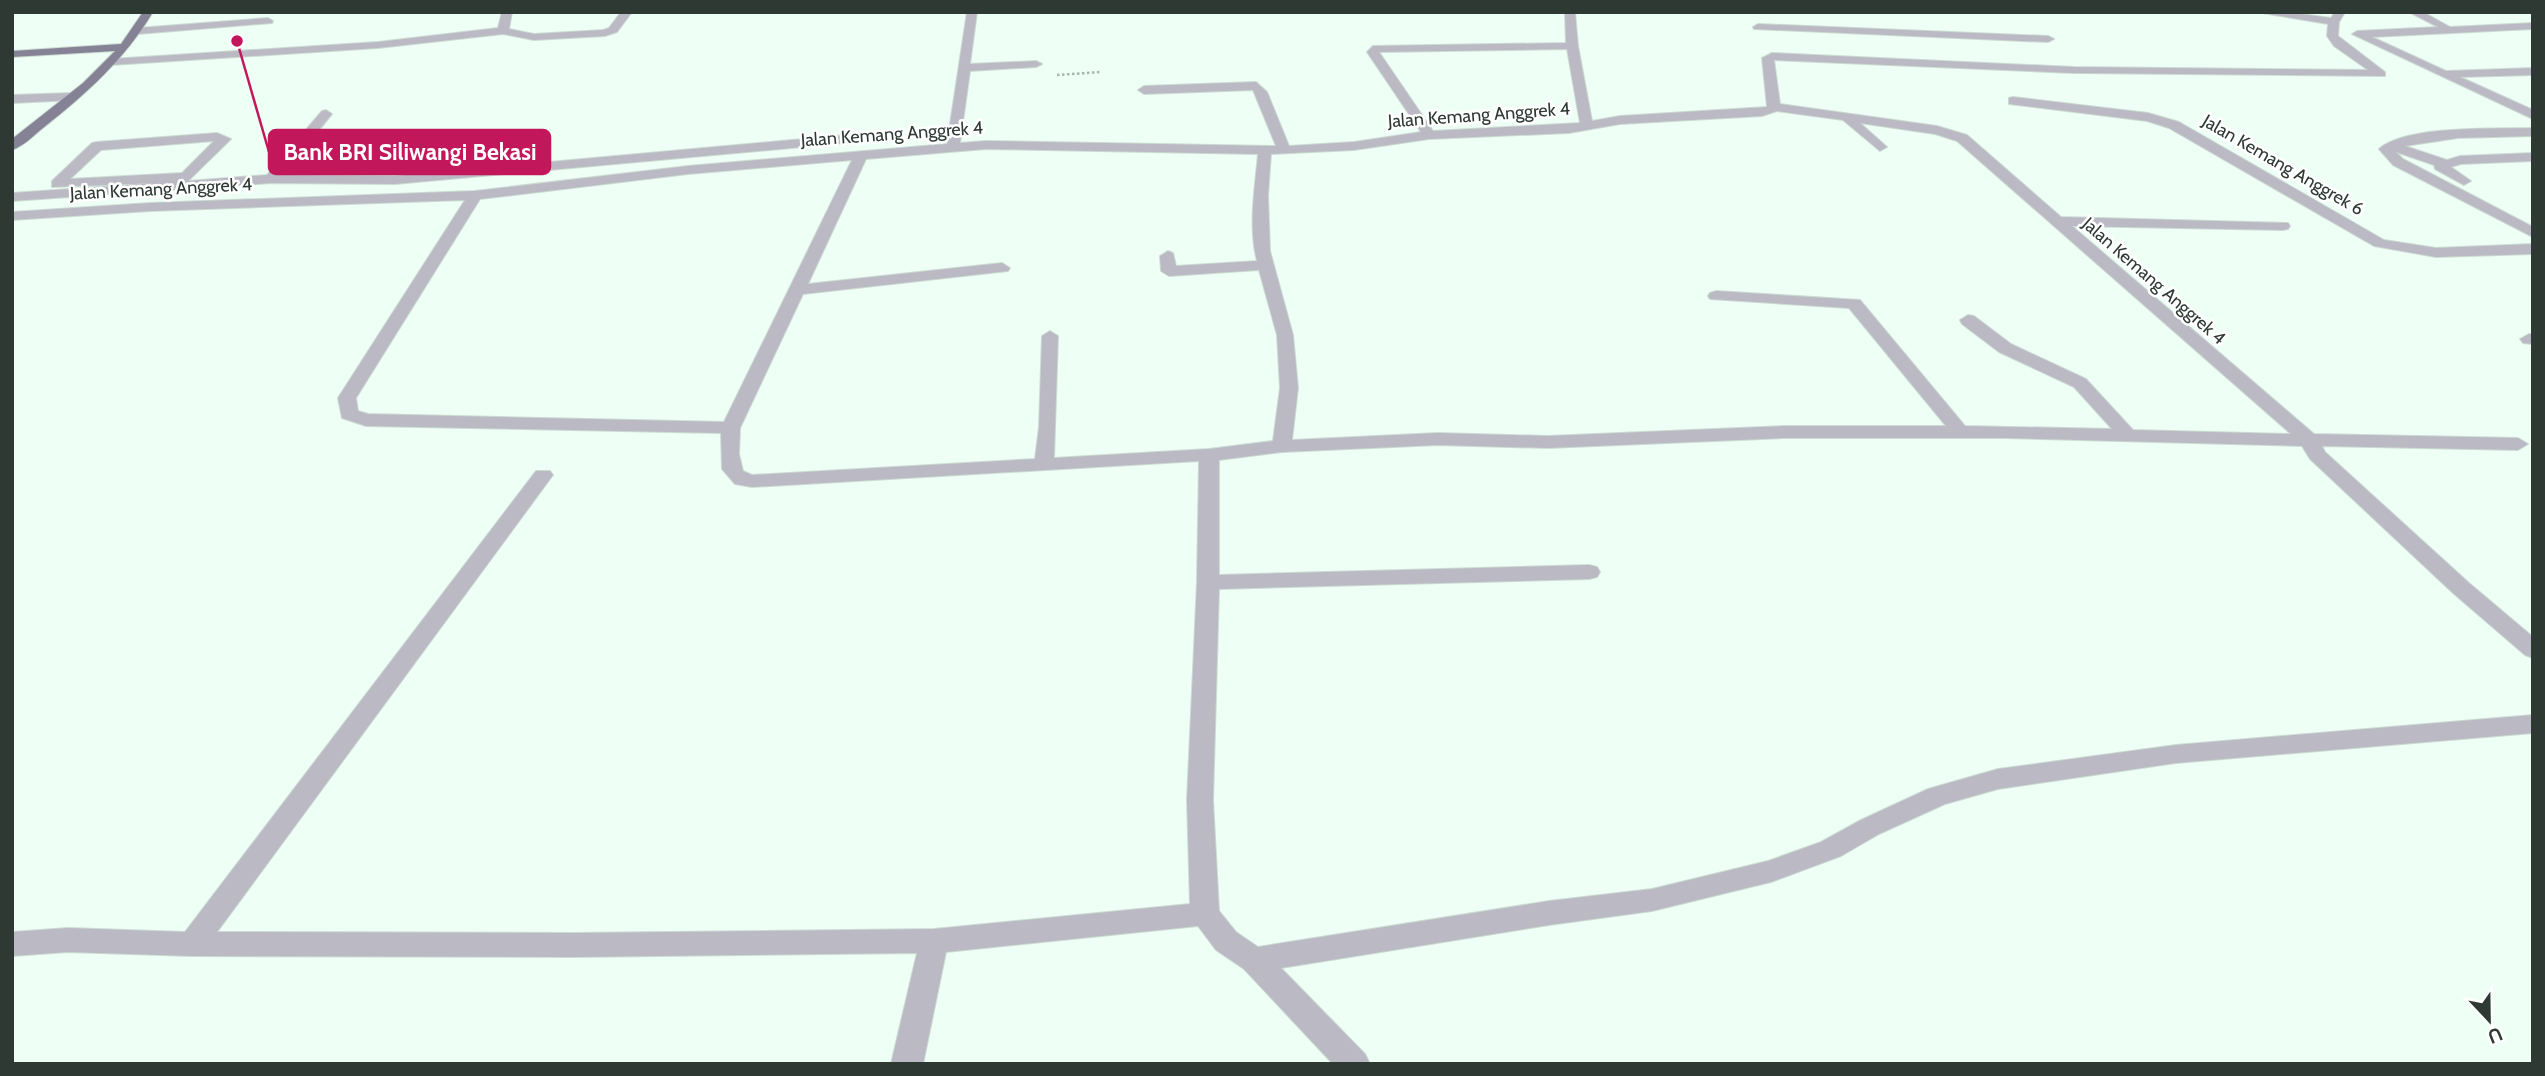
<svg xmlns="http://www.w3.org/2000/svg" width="2545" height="1076" viewBox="0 0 2545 1076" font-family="Cabin,sans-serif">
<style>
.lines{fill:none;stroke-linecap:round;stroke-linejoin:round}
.minor-casing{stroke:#ccdbd3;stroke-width:2}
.major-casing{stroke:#ccdbd3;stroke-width:2}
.path{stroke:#a6b5ad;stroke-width:2.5;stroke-dasharray:2.5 2.5;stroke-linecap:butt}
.minor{fill:#bab9c4;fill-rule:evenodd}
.major{fill:#858296;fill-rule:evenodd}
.labels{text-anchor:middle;stroke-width:5;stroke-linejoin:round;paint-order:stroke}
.far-street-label{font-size:18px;fill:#2f3934;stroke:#fff}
.leader{fill:none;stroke:#c2185b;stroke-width:2.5}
.callout-dot{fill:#c2185b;stroke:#fff;stroke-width:2.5}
.callout{fill:#c2185b;stroke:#c2185b;stroke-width:2.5}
.callout-label{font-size:23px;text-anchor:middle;font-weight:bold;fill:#fff}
</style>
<rect width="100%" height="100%" fill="#eefff6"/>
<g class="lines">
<!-- minor casing -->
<g class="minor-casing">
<g id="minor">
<polygon points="502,12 512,12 509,29 534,34 603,30 609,28 621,12 632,12 617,32 605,36 534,40 503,34 378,48 111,65 105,62 111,59 378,42 498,28"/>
<path d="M967,12H977L970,64L1036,61L1042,64L1036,67L970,71L960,143L986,141L1276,146L1253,90L1144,94L1138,90L1144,86L1256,82L1267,92L1289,146L1354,142L1421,132L1367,52L1373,46L1566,43L1565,12H1575L1578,46L1592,121L1620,116L1767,107L1762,58L1772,53L2074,67L2368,70L2334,46L2327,36L2328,24L2256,12H2286L2331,18L2335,12H2345L2339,22L2338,36L2385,72V76L2074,73L1774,60L1780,104L1937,126L1967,135L2061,217L2288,223L2290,226L2288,229L2283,230L2072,226L2314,434L2518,438L2528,444L2518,450L2322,446L2325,452L2469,583L2533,637V658L2525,655L2453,593L2310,459L2302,446L2004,438H1783L1548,448L1438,445L1282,452L1219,460V575L1589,565L1597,567L1600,572L1597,577L1589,579L1219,589L1213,800L1219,911L1236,932L1258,947L1549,901L1652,889L1768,861L1821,842L1861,820L1928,789L1998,769L2176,745L2533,715V733L2176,763L1998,789L1945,804L1879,834L1841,856L1771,882L1652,911L1549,925L1281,968L1365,1054L1370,1064H1333L1244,969L1216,950L1198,926L946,952L923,1064H891L917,953L573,957L192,956L68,952L12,956V932L68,928L185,932L536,471H550L553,475L550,479L217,932L573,933L934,929L1190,904L1187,800L1197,582L1199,461L752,487L735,484L722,469L721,433L366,426L342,418L338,398L465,200L150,211L12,220V212L150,203L475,191L688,166L947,144ZM1567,49L1580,123L1433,131L1379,52ZM1777,111L1843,120L1880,151L1887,147L1860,123L1935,134L1957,141L2291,434L2133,430L2086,379L2011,344L1974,316L1968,315L1960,320L1962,324L1999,352L2074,387L2112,429L1965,426L1860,300L1716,291L1710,293L1708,296L1710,299L1849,308L1946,426H1783L1548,436L1438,433L1292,440L1298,388L1293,335L1270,251L1268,195L1271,154L1354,150L1429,139L1569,133L1620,124L1762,116ZM986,149L1258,154C1255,188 1248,227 1257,261L1176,266L1173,253L1168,251L1160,256L1161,271L1169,276L1259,270L1277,335L1280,388L1273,441L1209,449L1054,458L1058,336L1050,331L1042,336L1039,427L1035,459L752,475L743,471L739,454L740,428L803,294L1008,271L1010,268L1002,263L808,284L866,159ZM852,160L724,422L368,414L358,411L356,398L480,199L688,174Z"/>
<polygon points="2409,12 2423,12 2450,27 2533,23 2533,29 2372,37 2446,71 2533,68 2533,75 2460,77 2533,110 2533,119 2352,34 2357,31 2438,27"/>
<polygon points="268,18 273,21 272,23 138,34 133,31 138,28"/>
<polygon points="1758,24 2048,36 2054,39 2048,42 1754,29 1753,27"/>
<polygon points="72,93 78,97 76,100 12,103 12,95"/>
<polygon points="2013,97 2148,113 2179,122 2384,240 2436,248 2533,244 2533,254 2436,257 2374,246 2169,128 2147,121 2009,104 2009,98"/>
<path d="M326,110L332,114L282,175L395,176L846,135L853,139L846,143L395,184L271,183L12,201V193L157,183L52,187V181L92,143L97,142L217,133L231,139L188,181L267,175L322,111ZM214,141L182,173L70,179L101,150Z"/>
<path d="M2533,128V136L2458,138L2405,146L2447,160L2460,156L2533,153V161L2461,164L2451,167L2471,181L2464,185L2435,169L2434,165L2396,152L2403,159L2533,227V237L2393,165L2379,149C2406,125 2496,129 2533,128Z"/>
<polygon points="2529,334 2533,334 2533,344 2523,343 2520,339"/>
</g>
</g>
<!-- major casing -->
<g class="major-casing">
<path id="major" d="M143,12H153C125,59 86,94 43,128C34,135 24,146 12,150V139L83,83L115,51L12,57V51L121,44Z"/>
</g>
<!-- path -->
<polyline class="path" points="1057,75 1101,72"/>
<!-- minor -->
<use href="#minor" class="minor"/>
<!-- major -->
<use href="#major" class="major"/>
</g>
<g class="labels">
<!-- far-street labels -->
<g class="far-street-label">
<text transform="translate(1479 115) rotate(-4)" y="6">Jalan Kemang Anggrek 4</text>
<text transform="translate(892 134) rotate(-4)" y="6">Jalan Kemang Anggrek 4</text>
<text transform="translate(2283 165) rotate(30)" y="6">Jalan Kemang Anggrek 6</text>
<text transform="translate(161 189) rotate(-3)" y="6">Jalan Kemang Anggrek 4</text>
<text transform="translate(2154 281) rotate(41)" y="6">Jalan Kemang Anggrek 4</text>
</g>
</g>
<!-- callouts -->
<path class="leader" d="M237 41L269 152"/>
<circle class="callout-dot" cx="237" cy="41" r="7"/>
<rect class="callout" x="269" y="130" width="281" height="44" rx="7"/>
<g class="callout-label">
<text x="410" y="160">Bank BRI Siliwangi Bekasi</text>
</g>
<!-- border -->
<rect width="2545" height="1076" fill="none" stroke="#2f3934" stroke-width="28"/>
<!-- north arrow -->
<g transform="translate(2489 1020) rotate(158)" stroke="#ffffff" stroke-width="5" paint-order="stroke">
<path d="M0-5L12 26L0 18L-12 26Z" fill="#2f3934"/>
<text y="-10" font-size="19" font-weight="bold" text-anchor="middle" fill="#2f3934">U</text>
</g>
</svg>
